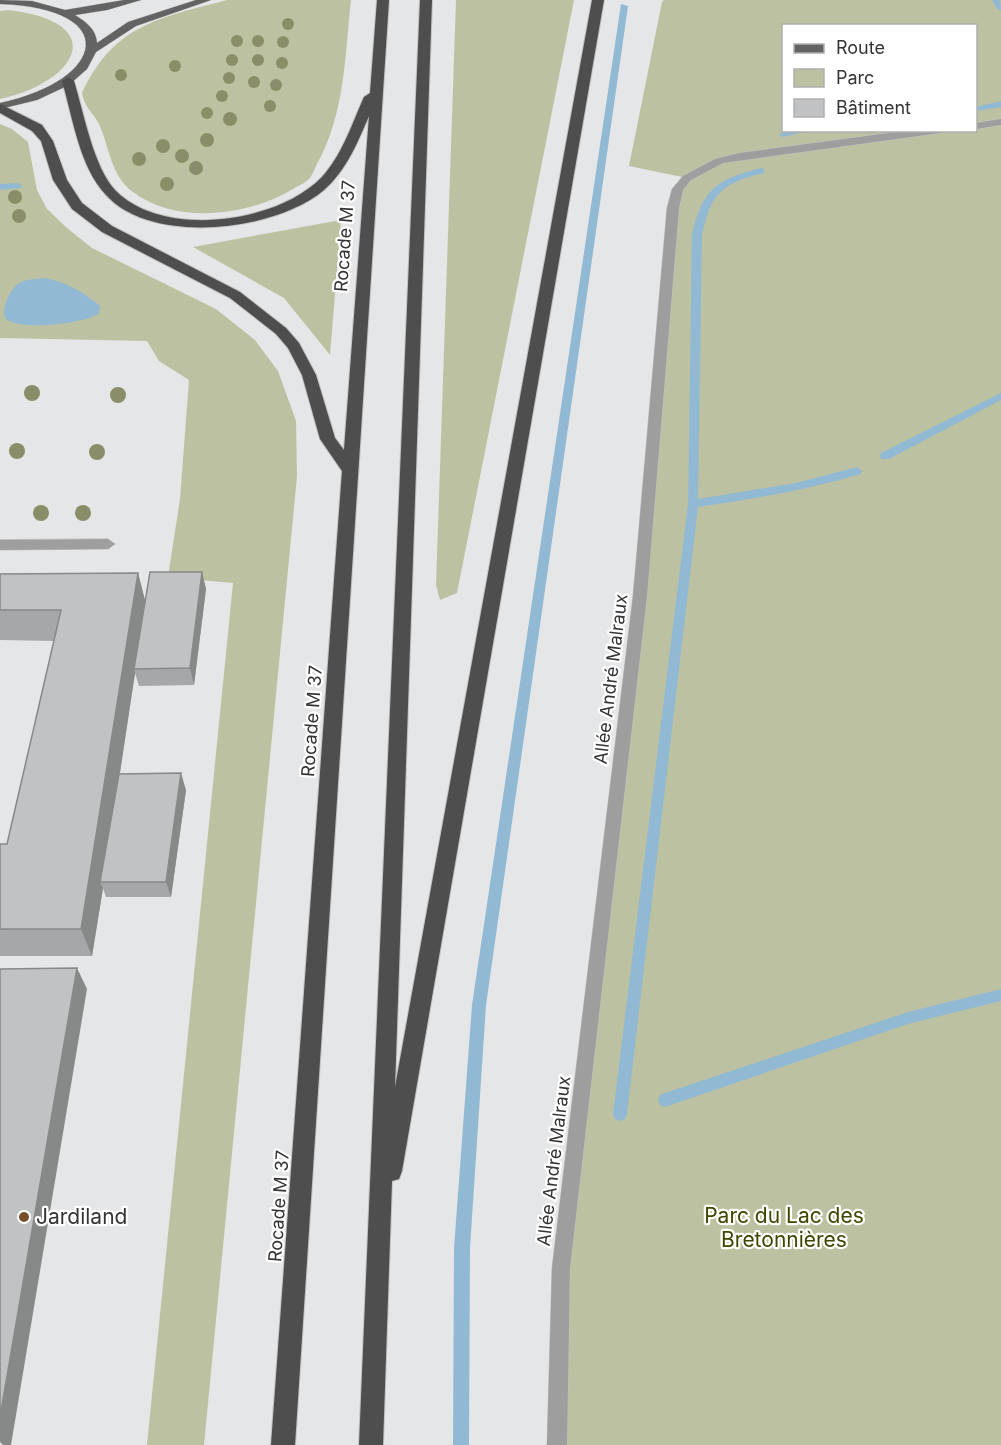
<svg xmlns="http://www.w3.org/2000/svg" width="1001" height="1445" viewBox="0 0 1001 1445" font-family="Inter,sans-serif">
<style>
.green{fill:#bcc2a1;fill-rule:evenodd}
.water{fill:#92b9d3}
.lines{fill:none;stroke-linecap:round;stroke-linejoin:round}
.stream{fill:#92b9d3;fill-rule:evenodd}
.lane-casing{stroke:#c2c2c3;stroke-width:1}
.street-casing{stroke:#c2c2c3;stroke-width:1}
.primary-casing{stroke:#c2c2c3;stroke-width:1}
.highway-casing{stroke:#c2c2c3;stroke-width:2}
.lane{fill:#9f9e9e;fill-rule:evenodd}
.street{fill:#9f9e9e;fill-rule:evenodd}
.primary{fill:#646363;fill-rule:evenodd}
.highway{fill:#4f4e4e;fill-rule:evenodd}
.tree{fill:#8a8e68}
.wall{fill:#a6a7a8}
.shaded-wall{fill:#878888}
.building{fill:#c1c2c3;stroke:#878888;stroke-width:1.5}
.poi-dot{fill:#74512a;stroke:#fff;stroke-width:2}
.labels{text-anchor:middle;stroke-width:4.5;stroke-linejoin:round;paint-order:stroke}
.street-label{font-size:18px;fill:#343435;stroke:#fff}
.near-park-label{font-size:21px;fill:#404600;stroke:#fff}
.near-poi-label{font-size:21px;fill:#343435;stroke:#fff;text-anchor:start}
</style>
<rect width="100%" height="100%" fill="#e5e6e7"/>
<!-- green -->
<g class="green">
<path d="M227,0H351C345,55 345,114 317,164C315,168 312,176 309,179C305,183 298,186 293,189C249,216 176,225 133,192C110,175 110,148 99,124C93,112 85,109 82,93C114,24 160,18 227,0Z"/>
<polygon points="456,0 574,0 457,593 440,600 436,585"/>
<path d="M664,0H1001V1445H557L561,1268L640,596L673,208L687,178L629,166L662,2ZM784,26H976V130H784Z"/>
<path d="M8,10C111,22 78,82 0,99V11Z"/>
<polygon points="0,124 12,129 28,142 37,190 47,209 67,228 92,248 216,309 255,340 278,371 296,421 297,476 204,1445 147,1445 233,583 168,577 180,499 189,380 159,361 147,341 0,338"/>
<polygon points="341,220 330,355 284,298 193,247"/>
</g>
<!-- water -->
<path class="water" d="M44,278C64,281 84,292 100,306L99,313C86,324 19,331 6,319C0,309 11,287 21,282C28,279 36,279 44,278Z"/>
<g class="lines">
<!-- stream -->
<g class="stream">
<polygon points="992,0 1000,0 1001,10 998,10"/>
<polygon points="621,4 628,6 486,1005 470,1248 469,1445 453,1445 454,1248 472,1005"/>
<polygon points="1001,101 1001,107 976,111 976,107"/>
<polygon points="812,130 783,137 779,134 789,130"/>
<path d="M761,168L764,169V173C723,183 711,192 702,235L698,499L796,483L857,467L862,471L861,474C807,490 753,499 698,507L627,1114L625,1119L620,1121L615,1119L613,1114L688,504L692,235C702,189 717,179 761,168Z"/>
<polygon points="18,183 22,186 21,188 0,190 0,184"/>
<polygon points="1001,393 1001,400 889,459 881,459 880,456 881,453"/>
<polygon points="1001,989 1001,1001 908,1024 665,1107 660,1105 658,1100 660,1095 665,1093 908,1012"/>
</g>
<!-- lane casing -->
<g class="lane-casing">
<polygon id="lane" points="108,539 115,544 108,549 0,550 0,540"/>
</g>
<!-- street casing -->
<g class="street-casing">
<g id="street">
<polygon points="1001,119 1001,125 976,129 976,123"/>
<polygon points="911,130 945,130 940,133 723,163 691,180 683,190 679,208 647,596 570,1268 567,1445 547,1445 552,1268 633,596 667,208 672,189 683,176 715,159 739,153"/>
</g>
</g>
<!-- primary casing -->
<g class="primary-casing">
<path id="primary" d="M0,0L32,1L65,10L124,0H141L107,10L75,15C86,22 96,29 97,43L128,22L196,0H211L136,26L96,52L87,69L69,85L37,100L0,109V103C107,80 122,8 0,4Z"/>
</g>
<!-- highway casing -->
<g class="highway-casing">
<g id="highway">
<path d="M377,0H389L295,1445H271L342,471L320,439L302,375L288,348L276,334L230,298L102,232L72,209L53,180L41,141L32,131L0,113V104L42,125L53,141L67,180L82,203L112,226L240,292L286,328L299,343L316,375L335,438L344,450L369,116C358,142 346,171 324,190C276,231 152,246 106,195C79,166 73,118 62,81L68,77L74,81C84,113 93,167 116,191C164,239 278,223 322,177C342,155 352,124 364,97L370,93Z"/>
<polygon points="420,0 432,0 395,1087 592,0 604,0 402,1171 399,1179 392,1181 383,1445 359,1445"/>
</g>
</g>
<!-- lane -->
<use href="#lane" class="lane"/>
<!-- street -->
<use href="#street" class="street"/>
<!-- primary -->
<use href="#primary" class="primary"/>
<!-- highway -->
<use href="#highway" class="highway"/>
</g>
<!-- trees -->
<g class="tree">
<circle cx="288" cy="24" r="6"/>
<circle cx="237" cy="41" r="6"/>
<circle cx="258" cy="41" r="6"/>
<circle cx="283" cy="42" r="6"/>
<circle cx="232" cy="60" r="6"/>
<circle cx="258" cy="60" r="6"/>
<circle cx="282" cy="63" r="6"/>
<circle cx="175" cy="66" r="6"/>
<circle cx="121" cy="75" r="6"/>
<circle cx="229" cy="78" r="6"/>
<circle cx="254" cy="82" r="6"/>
<circle cx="276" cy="85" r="6"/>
<circle cx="222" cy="96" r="6"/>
<circle cx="270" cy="106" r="6"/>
<circle cx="207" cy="113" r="6"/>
<circle cx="230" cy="119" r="7"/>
<circle cx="207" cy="140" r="7"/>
<circle cx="163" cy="146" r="7"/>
<circle cx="182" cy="156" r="7"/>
<circle cx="139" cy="159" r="7"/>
<circle cx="196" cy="168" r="7"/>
<circle cx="167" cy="184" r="7"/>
<circle cx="15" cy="197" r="7"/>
<circle cx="19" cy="216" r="7"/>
<circle cx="32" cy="393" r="8"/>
<circle cx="118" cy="395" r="8"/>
<circle cx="17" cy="451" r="8"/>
<circle cx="97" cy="452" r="8"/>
<circle cx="41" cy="513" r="8"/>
<circle cx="83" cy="513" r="8"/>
</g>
<!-- wall -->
<polygon class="wall" points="202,572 206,589 194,685 139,686 135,673 120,774 186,790 171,897 106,897 103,888 92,956 0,956 0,844 7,844 54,641 0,640 0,574 138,573 145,601"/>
<!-- shaded-wall -->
<g class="shaded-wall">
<polygon points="202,572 206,589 194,685 190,668"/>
<polygon points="138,573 146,604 134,669 135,673 103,882 100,882 103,888 92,956 81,929"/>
<polygon points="181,773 186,790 171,897 166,882"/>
<polygon points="77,968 87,989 11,1445 3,1445 0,1442 0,1417"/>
</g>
<!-- building -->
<g class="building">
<polygon points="150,572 202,572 190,668 134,669"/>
<polygon points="138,573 81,929 0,929 0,844 7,844 61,610 0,610 0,574"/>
<polygon points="181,773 166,882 100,882 119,774"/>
<polygon points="77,968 0,1417 0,969"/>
</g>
<!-- markers -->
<circle class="poi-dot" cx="24" cy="1217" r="6"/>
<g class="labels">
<!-- street labels -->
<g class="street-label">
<text transform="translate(345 236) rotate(-86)" y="6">Rocade M 37</text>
<text transform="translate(611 679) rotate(-83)" y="6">Allée André Malraux</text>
<text transform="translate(312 721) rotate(-86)" y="6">Rocade M 37</text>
<text transform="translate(554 1161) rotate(-83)" y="6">Allée André Malraux</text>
<text transform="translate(279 1206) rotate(-86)" y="6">Rocade M 37</text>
</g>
<!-- near-park labels -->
<g class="near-park-label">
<text x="784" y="1223">Parc du Lac des<tspan x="784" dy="24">Bretonnières</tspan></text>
</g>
<!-- near-poi labels -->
<g class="near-poi-label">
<text x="36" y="1224">Jardiland</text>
</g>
</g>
<!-- legend -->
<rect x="782" y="24" width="195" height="108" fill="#ffffff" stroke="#aeaeae" stroke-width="1.5"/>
<rect x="794" y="44" width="30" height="9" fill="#646363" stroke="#aeaeae" stroke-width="1.5"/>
<text x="836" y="54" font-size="18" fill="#343435">Route</text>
<rect x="794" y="69" width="30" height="18" fill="#bcc2a1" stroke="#aeaeae" stroke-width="1.5"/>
<text x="836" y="84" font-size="18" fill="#343435">Parc</text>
<rect x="794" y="99" width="30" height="18" fill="#c1c2c3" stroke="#aeaeae" stroke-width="1.5"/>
<text x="836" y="114" font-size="18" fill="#343435">Bâtiment</text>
</svg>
